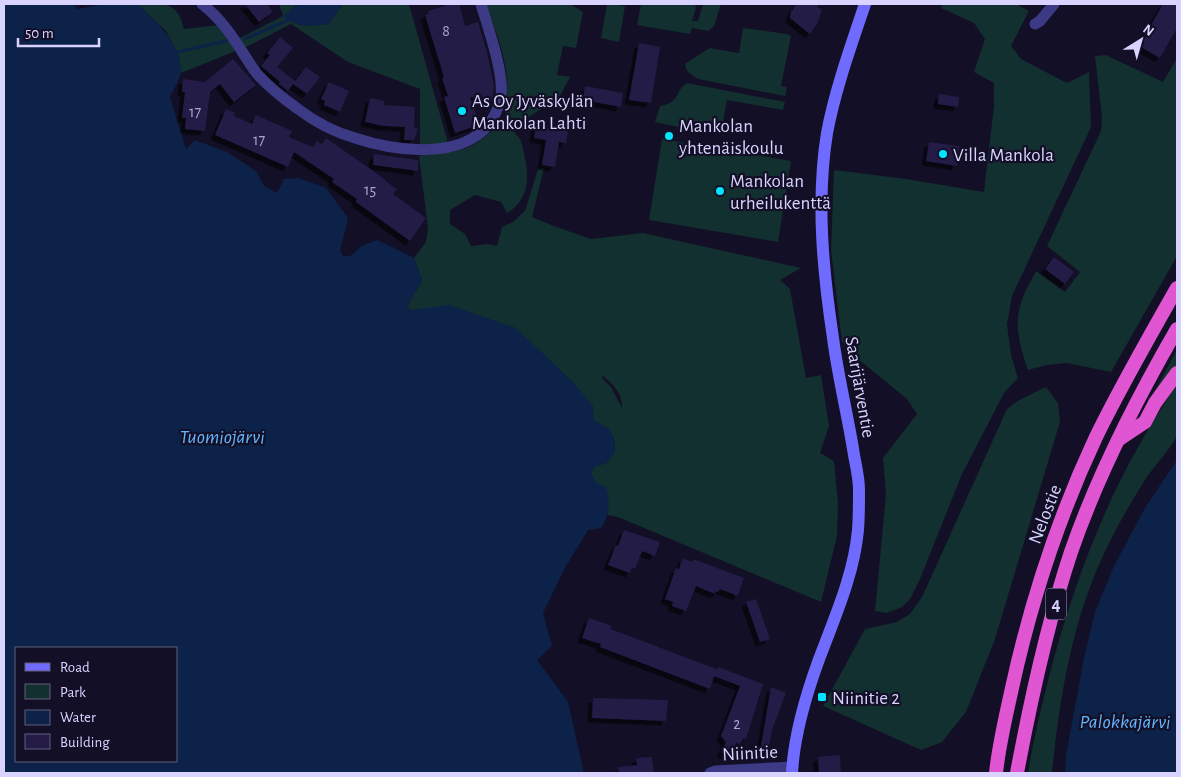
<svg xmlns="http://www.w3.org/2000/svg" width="1181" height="777" viewBox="0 0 1181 777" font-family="'Alegreya Sans',sans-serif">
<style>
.green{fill:#12302f;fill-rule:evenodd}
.water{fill:#0c2248;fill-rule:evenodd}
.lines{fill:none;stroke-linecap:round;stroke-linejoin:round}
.stream{stroke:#0c2248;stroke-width:3}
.building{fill:#241b47;filter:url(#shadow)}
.minor{stroke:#3d3a85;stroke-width:11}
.secondary{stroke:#6f6bff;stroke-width:12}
.trunk{stroke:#e055d1;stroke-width:14}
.poi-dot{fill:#00e5ff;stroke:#130f26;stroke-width:2}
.labels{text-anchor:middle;stroke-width:4.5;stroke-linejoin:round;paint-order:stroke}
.number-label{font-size:16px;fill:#aca6d1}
.shield{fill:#130f26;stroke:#9e99be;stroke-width:1}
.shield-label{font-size:18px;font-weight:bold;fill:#d9d4ff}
.poi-label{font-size:19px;fill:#d9d4ff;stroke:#130f26;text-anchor:start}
.street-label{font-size:19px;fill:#d9d4ff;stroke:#130f26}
.water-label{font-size:20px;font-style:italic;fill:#62b6ff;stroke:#130f26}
</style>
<defs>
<filter id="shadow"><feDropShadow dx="-4.5" dy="4.5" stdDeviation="0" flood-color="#0009"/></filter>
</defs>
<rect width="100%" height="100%" fill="#130f26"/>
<!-- green -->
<g class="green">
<path d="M137,4C164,4 177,0 184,29L220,25L238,50L181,73L177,52L166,31Z"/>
<path d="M279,4H298L284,16C296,28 312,26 328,24L343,4H409L448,143L420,146V89L348,62L291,24L244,48L238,39L283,16Z"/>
<path d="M486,4H570L583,12L576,48L563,46L557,75L570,77L559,98L530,116L523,124L510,119L504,111C514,74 498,38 486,4Z"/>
<polygon points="607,4 625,6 619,42 601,38"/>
<polygon points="641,4 694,4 696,7 692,21 698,21 703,4 721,4 714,26 708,31 692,28 690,34 637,25"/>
<polygon points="943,4 1016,4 1029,11 1011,46 1021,59 1067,83 1089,72 1091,127 1012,296 1007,324 1011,355 1018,378 1004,393 962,474 920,579 910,599 902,607 886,613 875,611 886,494 883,458 917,414 907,399 858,359 842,342 831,250 834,170 906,179 984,192 994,106 994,83 974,72 985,39 974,23 941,8"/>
<polygon points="743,28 787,34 791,36 781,86 787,87 785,96 698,79 688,72 685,66 686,63 710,48 739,53"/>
<path d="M1106,55L1163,82L1177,58V256L1111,372L1067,363L1047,365L1028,370C1021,349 1013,325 1021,303C1024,292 1031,281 1036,271L1065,292L1080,272L1047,246L1101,131L1102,117L1095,56Z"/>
<path d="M687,83L785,102L783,110L727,100L722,128L702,132L655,122L660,106C682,102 674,91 687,83Z"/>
<path d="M506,124C510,129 516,133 520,139C522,143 523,149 524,154C530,177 529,200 507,213L501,202L475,195L450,210V224L465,234L471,246L488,244L497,246L502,227L513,222L525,211L538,169L544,168L532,217L554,226L591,239L643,233L801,268L780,280L790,289L806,378L821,375L829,426L820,453L834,461L838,504L837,536L821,602L618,517L608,515L596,484L591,473L594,467L606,463L614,453L615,443L610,430L593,420L536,348L515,328L420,309L411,310L407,306L422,281L414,258L426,242L428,228L419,156C432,154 458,152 469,147C483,141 491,128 506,124ZM602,375C613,385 623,393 622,408L611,387L602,378Z"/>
<polygon points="662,139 791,161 778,242 649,220"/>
<polygon points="1177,350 1177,365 1146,407"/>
<path d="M1177,385C1177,401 1180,419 1177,434C1176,443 1151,470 1145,480C1127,508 1111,537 1098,567C1070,632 1059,704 1052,773H1028C1033,741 1041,709 1049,677C1076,573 1115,473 1177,385Z"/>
<polygon points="1046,387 1058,403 1060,422 995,639 966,712 942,742 921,750 823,706 865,629 897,622 910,614 922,597 1007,409 1019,400"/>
</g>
<!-- water -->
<g class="water">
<path d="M4,4H74L77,9L105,4H137C156,22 182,43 181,72C180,80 173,90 170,97L186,149L195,140L227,152L256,171L264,186L277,193L284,179L298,178L326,188L348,218L340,251L343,256H350L362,246L377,240L414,258L422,281L407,306L411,310L449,305L516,328L573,382L593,406L594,420L610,430L615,443L614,453L606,463L594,467L591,473L596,483L606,487C610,502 610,515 601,528L588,530L566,566L543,613L552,646L537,660L568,702L584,773H4ZM16,648H176V761H16Z"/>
<path d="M298,4H343L328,24C312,26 296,28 283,16Z"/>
<polygon points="1177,460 1177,773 1065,773 1066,755 1084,658 1095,612 1114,566 1145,508"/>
</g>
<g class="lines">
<!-- stream -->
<g class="stream">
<polyline points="245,39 288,20"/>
<polyline points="177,52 226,41"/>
</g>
</g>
<!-- building -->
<g class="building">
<polygon points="245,4 267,4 273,12 259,22"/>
<polygon points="451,4 459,4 465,26 478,22 487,52 494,86 492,101 470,97 479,123 476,126 455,133 444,97 448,96 442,78 444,77 425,15 429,14 428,11"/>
<polygon points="797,4 818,4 818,8 822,9 818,22 810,34 790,18 791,12"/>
<polygon points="1163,4 1177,4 1177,28 1160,58 1139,46"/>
<polygon points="280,37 293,48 277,67 295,81 306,67 320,77 307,94 293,84 288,91 279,84 280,82 261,66 270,55 267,53"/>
<polygon points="639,43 660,47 651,103 629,100"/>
<polygon points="233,59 256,85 234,102 220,84 210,92 205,131 185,129 186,118 182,118 185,92 182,92 183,79 205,82"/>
<polygon points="329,82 349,91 340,112 324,105 325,101 321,99"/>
<polygon points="585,86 623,93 621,107 583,100"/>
<polygon points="939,94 959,97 958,107 938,104"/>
<polygon points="370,98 384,101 384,105 415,107 414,127 418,129 414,140 404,140 405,127 384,126 365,122"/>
<polygon points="226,109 235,113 234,116 252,124 256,115 292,131 289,137 313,147 317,141 322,144 326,138 386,180 385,181 397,189 393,194 426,218 410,241 356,202 357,199 332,182 334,179 294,152 288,167 215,135"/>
<polygon points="536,126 568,131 566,143 559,142 555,167 542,165 546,140 534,138"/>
<polygon points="929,142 959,146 957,166 926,161"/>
<polygon points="374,154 418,160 418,171 373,165"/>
<polygon points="1054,257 1074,272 1065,284 1045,269"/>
<polygon points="624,530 660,542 655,556 642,551 635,569 632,568 630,573 608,565 616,545 618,546"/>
<polygon points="683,558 692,562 693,559 744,578 738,596 720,589 718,592 716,591 715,594 696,586 686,611 672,606 673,602 665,599 676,568 679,569"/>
<polygon points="756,599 770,639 760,642 746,602"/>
<polygon points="589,618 612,626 611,629 716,669 715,672 718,667 763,684 746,739 743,738 740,744 736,743 731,756 721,753 726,742 721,736 740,686 714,676 710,689 600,647 601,644 582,638"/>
<polygon points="771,687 786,693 772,730 768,754 760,752"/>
<polygon points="593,698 668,700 666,721 592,718"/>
<polygon points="840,755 841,773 819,773 818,757"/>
<polygon points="652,757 654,773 619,773 618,767 637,765 636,758"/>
</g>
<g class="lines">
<!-- minor -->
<g class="minor">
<path d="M202,4C220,18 231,34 243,53C248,60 252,68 258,75C269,87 284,99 298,109C315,122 334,132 355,138C394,151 461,161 490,123C495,115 500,106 501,96C504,72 488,28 481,4"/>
<polyline points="1035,24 1040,21 1054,4"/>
<polyline points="710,773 715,771 793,767"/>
</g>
<!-- secondary -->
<path class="secondary" d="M792,773C794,735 805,698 818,662C834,619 854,575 858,530C859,517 859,503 859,490C859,478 856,466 854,455C848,416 838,377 833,338C823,271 816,201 827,133C835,90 851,46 865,4"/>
<!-- trunk -->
<g class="trunk">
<polyline points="1118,440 1145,422 1155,403 1177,373"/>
<path d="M996,773C999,744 1006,716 1012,688C1031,601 1058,518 1096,437C1121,386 1149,337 1177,288"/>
<path d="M1017,773C1031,698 1047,624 1071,552C1098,474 1136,400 1177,329"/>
</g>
</g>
<!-- markers -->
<g class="poi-dot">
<circle cx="462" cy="111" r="5"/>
<circle cx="669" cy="136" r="5"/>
<circle cx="943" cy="154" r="5"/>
<circle cx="720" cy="191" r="5"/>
<rect x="817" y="692" width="10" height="10" rx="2.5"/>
</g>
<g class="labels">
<!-- number labels -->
<g class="number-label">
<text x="446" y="36">8</text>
<text x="195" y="117">17</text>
<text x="259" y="145">17</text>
<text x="370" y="195">15</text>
<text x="737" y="729">2</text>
</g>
<!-- shield labels -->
<rect class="shield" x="1046" y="588.5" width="20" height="31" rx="4"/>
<g class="shield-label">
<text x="1056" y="610">4</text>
</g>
<!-- poi labels -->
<g class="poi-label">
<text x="472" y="107">As Oy Jyväskylän<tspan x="472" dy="22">Mankolan Lahti</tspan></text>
<text x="679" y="132">Mankolan<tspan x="679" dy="22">yhtenäiskoulu</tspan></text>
<text x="953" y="161">Villa Mankola</text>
<text x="730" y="187">Mankolan<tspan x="730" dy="22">urheilukenttä</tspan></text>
<text x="832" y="704">Niinitie 2</text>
</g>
<!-- street labels -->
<g class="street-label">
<text transform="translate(861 387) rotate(80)" y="7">Saarijärventie</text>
<text transform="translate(1044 514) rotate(-69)" y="7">Nelostie</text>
<text transform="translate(750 752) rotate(-3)" y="7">Niinitie</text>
</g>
<!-- water labels -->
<g class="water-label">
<text x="222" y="443">Tuomiojärvi</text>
<text x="1125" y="728">Palokkajärvi</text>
</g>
</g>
<!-- border -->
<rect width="1181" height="777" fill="none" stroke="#d9d4ff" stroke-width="10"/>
<!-- legend -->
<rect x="15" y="647" width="162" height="115" fill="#130f26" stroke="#625e7d"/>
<rect x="25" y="663" width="25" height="8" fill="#6f6bff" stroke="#625e7d"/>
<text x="60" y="672" font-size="15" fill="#d9d4ff">Road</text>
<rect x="25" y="684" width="25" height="15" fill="#12302f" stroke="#625e7d"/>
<text x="60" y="697" font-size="15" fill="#d9d4ff">Park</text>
<rect x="25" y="710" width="25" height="15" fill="#0c2248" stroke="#625e7d"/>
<text x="60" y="722" font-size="15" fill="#d9d4ff">Water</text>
<rect x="25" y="734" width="25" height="15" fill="#241b47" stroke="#625e7d"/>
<text x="60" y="747" font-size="15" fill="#d9d4ff">Building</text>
<!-- north arrow -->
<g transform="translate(1141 40) rotate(37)" stroke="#130f26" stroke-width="4" paint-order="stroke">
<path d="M0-4L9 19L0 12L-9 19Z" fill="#d9d4ff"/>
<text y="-8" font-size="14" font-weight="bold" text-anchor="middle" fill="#d9d4ff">N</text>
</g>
<!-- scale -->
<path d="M18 38v8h81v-8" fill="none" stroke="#d9d4ff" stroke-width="2.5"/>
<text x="25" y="38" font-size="15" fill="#d9d4ff" stroke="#130f26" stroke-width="4" paint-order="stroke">50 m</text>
</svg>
